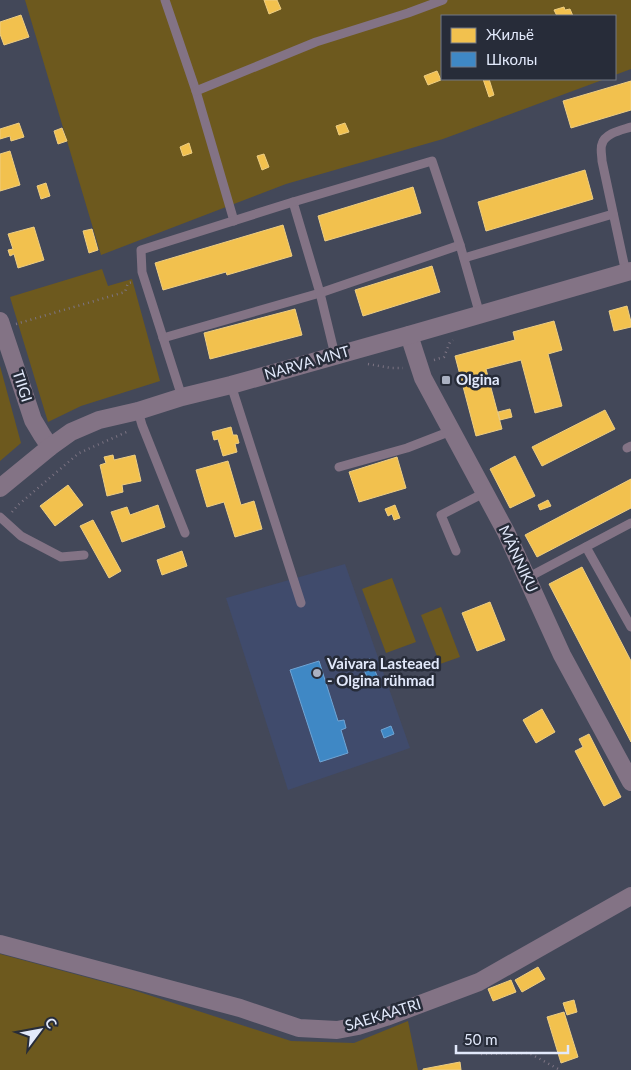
<svg xmlns="http://www.w3.org/2000/svg" width="631" height="1070" viewBox="0 0 631 1070" font-family="Lato,sans-serif">
<style>
.built{fill:#404b6c}
.green{fill:#6d591e}
.homes{fill:#f2c14e;stroke:#edcd82}
.schools{fill:#3f88c5;stroke:#70a5d5}
.lines{fill:none;stroke-linecap:round;stroke-linejoin:round}
.path{stroke:#7e7584;stroke-width:2.5;stroke-dasharray:1 4;stroke-linecap:butt}
.lane{stroke:#837385;stroke-width:9}
.street{stroke:#837385;stroke-width:18}
.poi-dot{fill:#aab1c2;stroke:#272c39;stroke-width:2}
.labels{text-anchor:middle;stroke-width:5;stroke-linejoin:round;paint-order:stroke}
.street-label{font-size:15px;fill:#e2e9fb;stroke:#272c39}
.poi-label{font-size:15px;font-weight:bold;fill:#e2e9fb;stroke:#272c39;text-anchor:start}
</style>
<rect width="100%" height="100%" fill="#434859"/>
<!-- built -->
<polygon class="built" points="345,564 410,748 288,790 226,598"/>
<!-- green -->
<g class="green">
<polygon points="25,0 631,0 631,69 615,75 615,16 442,16 442,79 605,79 443,139 286,184 101,255"/>
<polygon points="102,269 108,286 132,279 160,381 81,406 48,422 10,297"/>
<polygon points="0,366 21,443 0,461"/>
<polygon points="392,578 416,642 386,653 362,589"/>
<polygon points="441,607 460,657 440,664 421,615"/>
<polygon points="0,954 130,989 291,1041 354,1043 408,1021 418,1070 0,1070"/>
</g>
<!-- homes -->
<g class="homes">
<polygon points="264,0 277,0 281,9 269,14"/>
<polygon points="564,7 565,10 570,9 573,16 557,16 554,10"/>
<polygon points="21,15 29,37 4,45 0,34 0,22"/>
<polygon points="437,71 441,80 428,85 424,76"/>
<polygon points="483,79 489,79 494,95 489,97"/>
<polygon points="631,81 631,110 571,128 563,101"/>
<polygon points="19,123 24,137 11,141 10,136 0,139 0,129"/>
<polygon points="345,123 349,132 339,135 336,126"/>
<polygon points="62,128 67,141 58,144 54,131"/>
<polygon points="189,143 192,153 183,156 180,147"/>
<polygon points="10,151 20,185 0,191 0,154"/>
<polygon points="264,154 269,167 262,170 257,156"/>
<polygon points="585,170 593,199 486,231 478,202"/>
<polygon points="46,183 50,196 41,199 37,186"/>
<polygon points="413,187 421,213 325,241 318,216"/>
<polygon points="283,225 292,256 227,275 226,272 163,290 155,263"/>
<polygon points="34,227 44,260 18,268 14,254 10,256 8,250 13,249 8,234"/>
<polygon points="92,229 98,250 89,253 83,231"/>
<polygon points="432,266 440,292 363,316 355,290"/>
<polygon points="627,306 631,322 631,327 614,331 609,311"/>
<polygon points="295,309 302,335 210,359 204,333"/>
<polygon points="554,321 562,350 548,354 562,406 535,413 521,360 486,369 502,429 476,436 455,356 515,340 513,332"/>
<polygon points="510,409 512,417 500,420 498,412"/>
<polygon points="605,410 615,429 542,466 532,447"/>
<polygon points="231,427 233,435 237,435 239,443 235,444 237,452 223,456 218,439 214,440 212,432"/>
<polygon points="113,455 114,460 135,455 141,481 122,485 123,492 107,496 100,465 106,463 104,457"/>
<polygon points="515,456 535,496 510,508 490,469"/>
<polygon points="397,457 406,488 359,502 349,472"/>
<polygon points="228,461 241,505 254,501 262,529 235,537 224,502 207,507 196,470"/>
<polygon points="631,479 631,508 537,557 525,535"/>
<polygon points="68,485 83,505 55,526 40,506"/>
<polygon points="548,500 551,506 540,510 538,505"/>
<polygon points="158,505 165,527 122,542 111,512 127,507 130,515"/>
<polygon points="395,505 400,518 394,520 392,514 388,516 385,509"/>
<polygon points="93,520 121,571 109,578 80,526"/>
<polygon points="182,551 187,566 162,575 157,560"/>
<polygon points="582,567 631,661 631,742 549,584"/>
<polygon points="490,602 505,640 477,651 462,613"/>
<polygon points="542,709 555,732 536,743 523,720"/>
<polygon points="589,734 621,797 604,806 575,751 583,747 579,739"/>
<polygon points="538,967 545,979 522,992 515,980"/>
<polygon points="511,980 516,992 493,1001 488,989"/>
<polygon points="574,1000 577,1012 567,1015 563,1003"/>
<polygon points="564,1012 578,1057 561,1063 547,1017"/>
<polygon points="460,1062 461,1070 423,1070 423,1069"/>
</g>
<!-- schools -->
<g class="schools">
<polygon points="370,659 378,678 369,681 361,663"/>
<polygon points="319,661 338,721 344,720 346,728 341,730 348,753 320,762 290,670"/>
<polygon points="391,726 394,734 384,738 381,730"/>
</g>
<g class="lines">
<!-- path -->
<g class="path">
<polyline points="16,324 125,292 128,283 133,282"/>
<polyline points="434,360 444,357 450,342 453,340"/>
<polyline points="368,364 391,368 403,368"/>
<polyline points="12,512 18,505 79,453 129,431"/>
<polyline points="481,1054 529,1053 560,1070"/>
</g>
<!-- lane -->
<g class="lane">
<polyline points="165,0 196,91 234,221"/>
<polyline points="196,91 316,42 408,13 443,0"/>
<polyline points="464,258 613,214"/>
<path d="M626,273L602,161C602,156 600,148 602,144C605,133 622,130 631,127"/>
<polyline points="163,338 320,293 460,245"/>
<polyline points="335,355 320,293 293,202 432,161 460,245 480,315"/>
<polyline points="231,385 301,603"/>
<polyline points="182,397 142,272 141,250 293,202"/>
<polyline points="138,411 142,425 185,533"/>
<polyline points="627,448 631,446"/>
<polyline points="339,467 407,448 451,431"/>
<polyline points="0,517 21,536 61,557 84,555"/>
<polyline points="586,547 631,627"/>
<polyline points="456,551 441,515 484,493"/>
<polyline points="527,578 631,523"/>
</g>
<!-- street -->
<g class="street">
<polyline points="0,321 33,420 42,435 50,447"/>
<polyline points="409,335 423,378 506,532 562,655 631,782"/>
<polyline points="0,488 50,447 71,432 99,420 138,411 182,397 231,385 409,335 631,271"/>
<polyline points="0,944 240,1008 299,1028 337,1030 358,1026 386,1017 479,982 631,896"/>
</g>
</g>
<!-- markers -->
<g class="poi-dot">
<rect x="441" y="375" width="10" height="10" rx="2.5"/>
<circle cx="317" cy="673" r="5"/>
</g>
<g class="labels">
<!-- street labels -->
<g class="street-label">
<text transform="translate(307 363) rotate(-16)" y="5">NARVA MNT</text>
<text transform="translate(22 386) rotate(72)" y="5">TIIGI</text>
<text transform="translate(518 559) rotate(65)" y="5">MÄNNIKU</text>
<text transform="translate(383 1015) rotate(-17)" y="5">SAEKAATRI</text>
</g>
<!-- poi labels -->
<g class="poi-label">
<text x="456" y="385">Olgina</text>
<text x="327" y="669">Vaivara Lasteaed<tspan x="327" dy="17">- Olgina rühmad</tspan></text>
</g>
</g>
<!-- legend -->
<rect x="441" y="15" width="175" height="65" fill="#272c39" stroke="#727887"/>
<rect x="451" y="28" width="25" height="15" fill="#f2c14e" stroke="#727887"/>
<text x="486" y="40" font-size="15" fill="#e2e9fb">Жильё</text>
<rect x="451" y="52" width="25" height="15" fill="#3f88c5" stroke="#727887"/>
<text x="486" y="65" font-size="15" fill="#e2e9fb">Школы</text>
<!-- north arrow -->
<g transform="translate(40 1030) rotate(58)" stroke="#272c39" stroke-width="4" paint-order="stroke">
<path d="M0-4L9 19L0 12L-9 19Z" fill="#e2e9fb"/>
<text y="-8" font-size="14" font-weight="bold" text-anchor="middle" fill="#e2e9fb">С</text>
</g>
<!-- scale -->
<path d="M456 1045v8h112v-8" fill="none" stroke="#e2e9fb" stroke-width="2.5"/>
<text x="464" y="1045" font-size="15" fill="#e2e9fb" stroke="#272c39" stroke-width="4" paint-order="stroke">50 m</text>
</svg>
